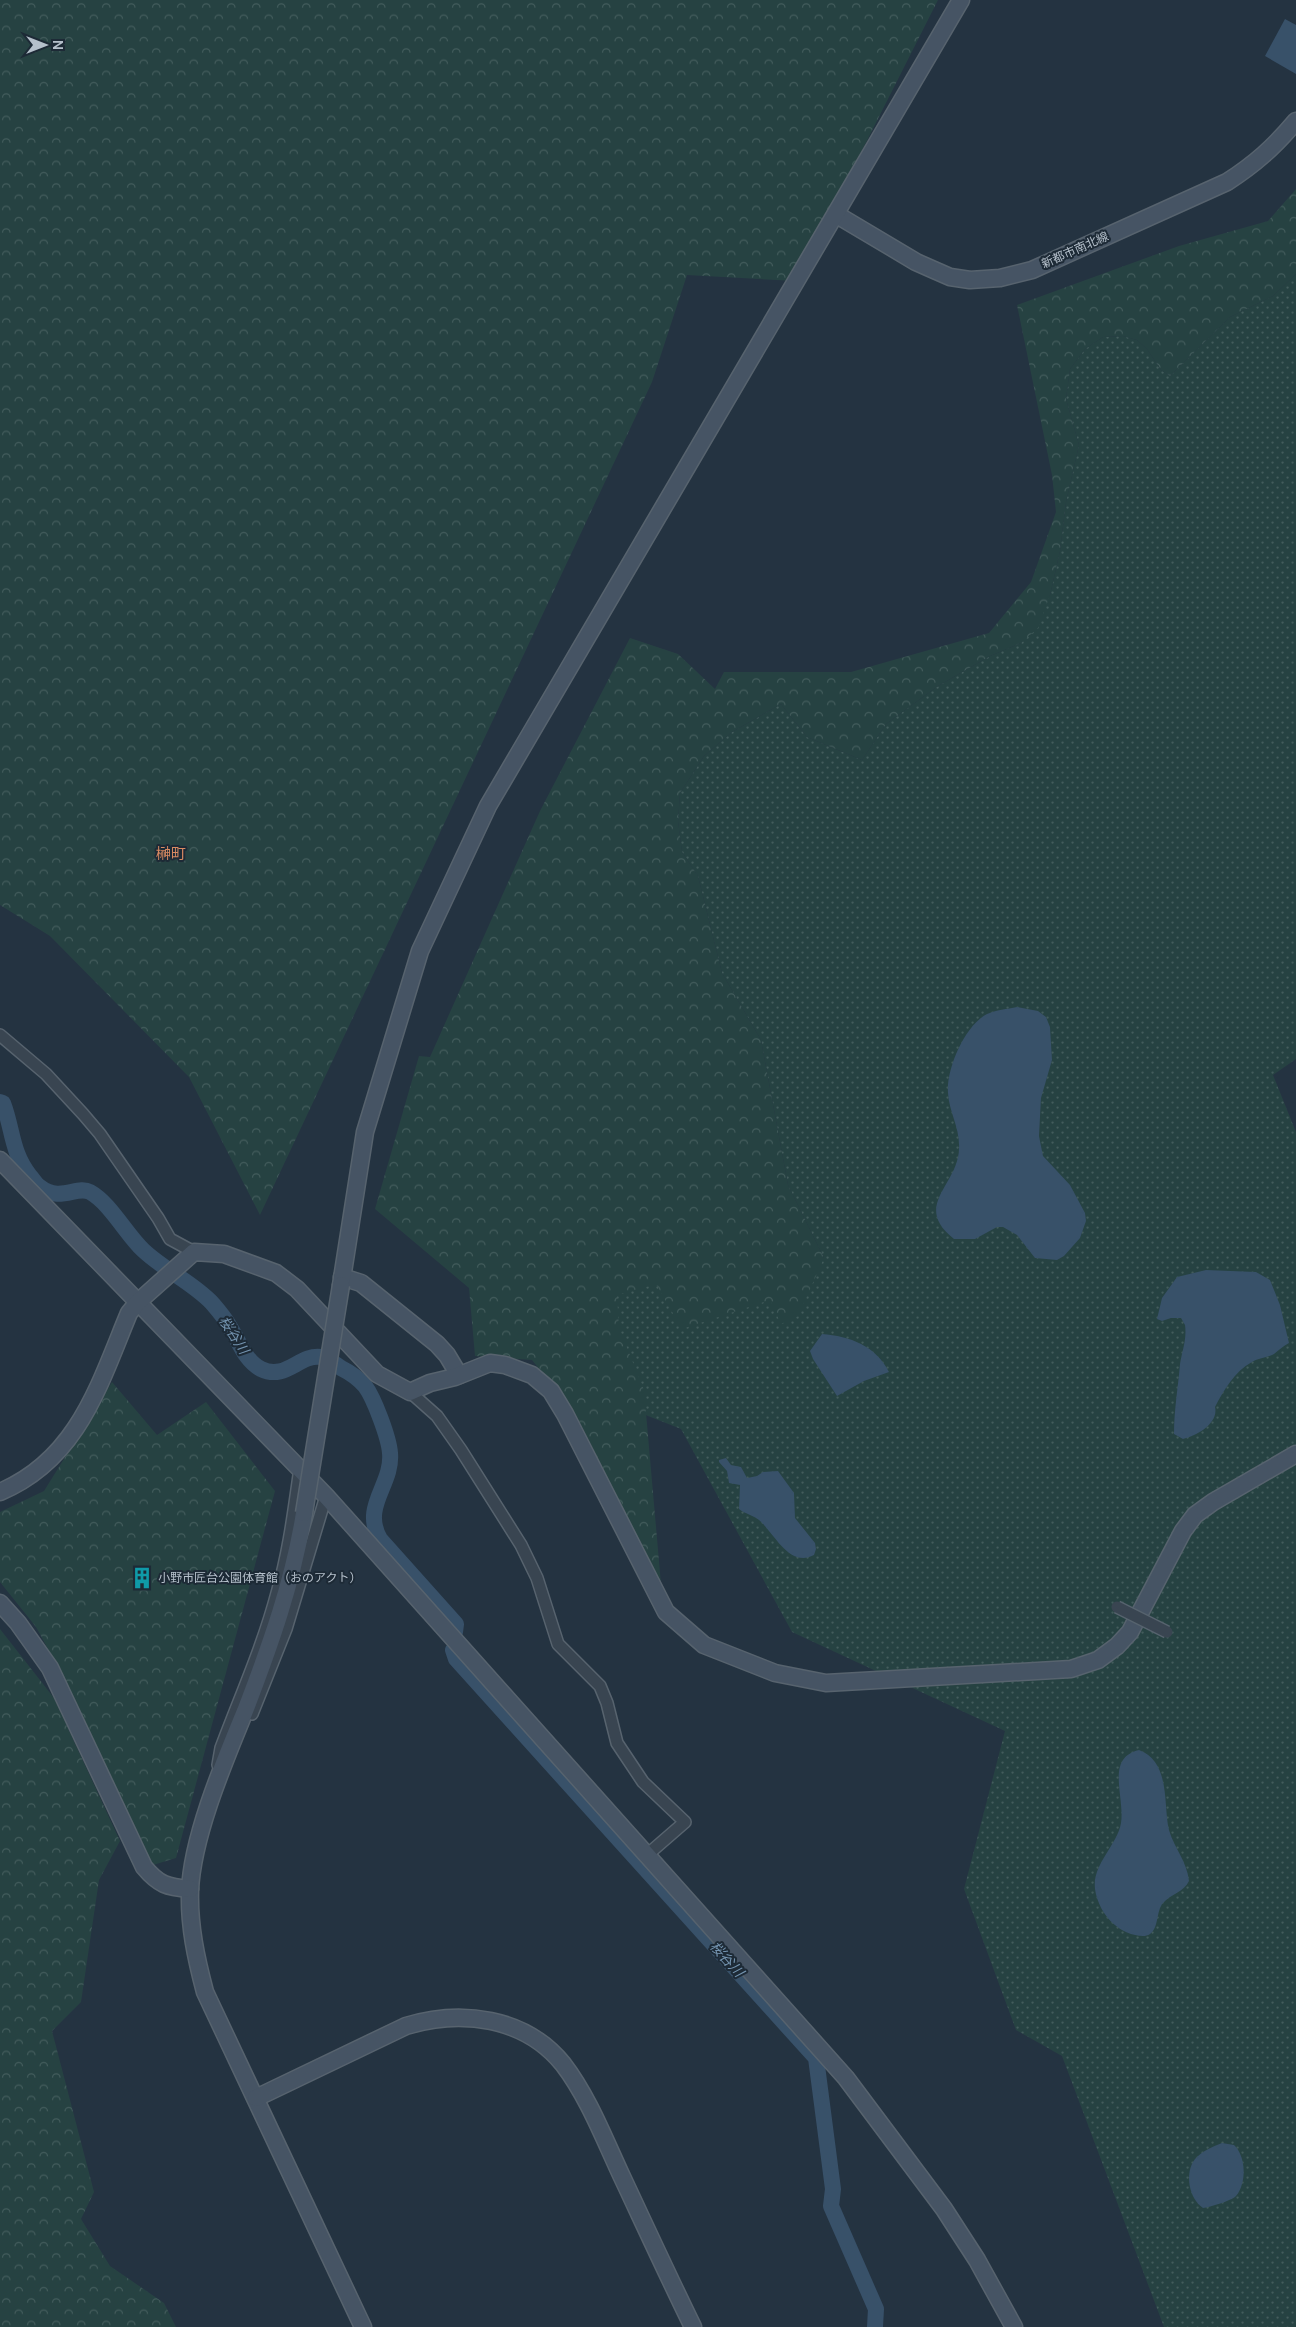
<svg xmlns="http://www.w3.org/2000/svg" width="1296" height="2327" viewBox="0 0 1296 2327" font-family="Manrope,'Noto Sans JP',sans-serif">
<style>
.grass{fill:url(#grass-dots)}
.forest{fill:url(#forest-crowns)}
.water{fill:#385169}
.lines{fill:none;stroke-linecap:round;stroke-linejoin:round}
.river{stroke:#385169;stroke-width:16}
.street-casing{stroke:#57636e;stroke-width:14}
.secondary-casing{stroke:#57636e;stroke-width:19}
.street{stroke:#394551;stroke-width:11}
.secondary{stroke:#465464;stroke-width:16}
.street-bridge-casing{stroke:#57636e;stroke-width:14;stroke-linecap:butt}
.secondary-bridge-casing{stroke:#57636e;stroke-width:19;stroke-linecap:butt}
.street-bridge{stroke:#394551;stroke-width:11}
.secondary-bridge{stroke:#465464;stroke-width:16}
.labels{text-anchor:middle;stroke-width:4;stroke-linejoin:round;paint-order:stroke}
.street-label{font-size:12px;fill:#b5c0cb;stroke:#1d2a36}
.poi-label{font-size:12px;fill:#b5c0cb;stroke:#1d2a36;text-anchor:start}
.water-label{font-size:14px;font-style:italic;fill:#7494b0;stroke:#1d2a36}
.quarter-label{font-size:15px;fill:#da8b62;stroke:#1d2a36}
</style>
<defs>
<pattern id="grass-dots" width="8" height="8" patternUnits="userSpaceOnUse" patternTransform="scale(1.25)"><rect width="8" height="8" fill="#264242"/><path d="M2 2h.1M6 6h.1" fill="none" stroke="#435c5c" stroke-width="1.8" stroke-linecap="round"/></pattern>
<pattern id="forest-crowns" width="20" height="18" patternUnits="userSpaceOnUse" patternTransform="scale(1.25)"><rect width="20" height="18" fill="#264242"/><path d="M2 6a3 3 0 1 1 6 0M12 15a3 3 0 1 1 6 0" fill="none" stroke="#435c5c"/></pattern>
</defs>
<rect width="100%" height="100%" fill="#243341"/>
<!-- grass -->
<polygon class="grass" points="1296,274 1296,1059 1273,1075 1296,1132 1296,2327 1164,2327 1062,2056 1016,2030 964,1889 1005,1731 792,1632 681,1429 638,1412 607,1295 659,1278 824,1258 788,1185 761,1040 722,973 698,876 682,852 678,821 680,793 704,756 732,732 781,704 807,737 862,760 886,724 938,686 990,656 1021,643 1050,595 1060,551 1066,502 1079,445 1066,399 1070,369 1085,349 1103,337 1123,336 1137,340 1147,349 1161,370 1170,376 1230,317 1273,296"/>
<!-- forest -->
<g class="forest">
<polygon points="0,0 938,0 796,281 687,275 652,382 260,1215 189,1077 50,936 0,905"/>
<polygon points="1296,189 1296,274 1273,296 1230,317 1170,376 1161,370 1147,349 1137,340 1123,336 1103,337 1085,349 1070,369 1066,399 1079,445 1066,502 1060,551 1050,595 1038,628 1021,643 990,656 938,686 886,724 862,760 807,737 781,704 732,732 704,756 680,793 678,821 682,852 698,876 722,973 761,1040 788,1185 824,1258 798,1316 781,1324 770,1300 682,1329 656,1284 617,1295 619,1328 644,1390 661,1584 576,1415 532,1360 475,1356 469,1288 375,1209 419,1056 430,1057 540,811 630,638 678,654 715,689 724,672 851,672 989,633 1031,582 1056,512 1052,475 1017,305 1179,246 1268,221"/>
<polygon points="112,1382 157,1435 206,1402 275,1491 176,1858 153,1865 65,1680 36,1627 0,1582 0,1512 44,1491"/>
<polygon points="0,1629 54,1698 120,1841 99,1880 81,2002 52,2031 94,2192 81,2219 110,2266 164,2303 176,2327 0,2327"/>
</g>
<!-- water -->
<g class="water">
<polygon points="1285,19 1296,25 1296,74 1265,56"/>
<path d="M1017,1007L1038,1011L1046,1017L1050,1027L1052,1060L1041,1098L1039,1136L1043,1156L1070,1185L1085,1213L1086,1221L1080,1238L1064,1256L1057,1260L1035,1258L1017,1235L1003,1227H997L975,1239H954C911,1205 959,1185 959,1148C960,1128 949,1112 948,1093C946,1069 965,1025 987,1014C996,1010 1007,1009 1017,1007Z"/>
<path d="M1206,1270L1256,1272L1270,1280L1280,1305L1289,1343C1283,1346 1279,1350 1274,1354C1267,1358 1258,1358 1252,1362C1234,1372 1224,1390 1215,1407C1219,1423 1197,1436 1183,1439L1174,1434C1174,1410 1178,1388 1180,1364C1182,1351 1187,1339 1185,1325L1181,1318H1171L1162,1321L1157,1319L1162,1298L1177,1277Z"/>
<path d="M822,1334C850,1336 876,1346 889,1372L864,1381L837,1396L813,1359L810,1351Z"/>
<path d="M726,1458L731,1465L741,1467L747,1478L757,1476L763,1472L778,1471L794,1493L795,1518L815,1543L816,1549L814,1555C789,1568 775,1534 759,1520C753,1515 745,1514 739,1509L740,1485L729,1483L727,1471L719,1462V1460Z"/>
<path d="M1139,1750C1171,1762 1163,1805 1169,1830C1174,1848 1187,1861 1189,1881C1184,1892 1171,1894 1163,1903C1156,1911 1159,1928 1150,1934C1146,1937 1140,1936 1135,1935C1113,1930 1098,1910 1095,1889C1092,1864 1117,1846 1121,1823C1125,1796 1105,1758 1139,1750Z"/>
<path d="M1222,2143L1234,2145C1246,2156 1247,2183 1236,2196C1231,2201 1210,2207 1203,2208C1189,2199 1184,2173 1195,2159C1202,2151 1212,2147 1222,2143Z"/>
</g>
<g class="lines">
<!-- river -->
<g class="river">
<path d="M0,1102L3,1103C13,1129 11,1152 30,1176C33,1179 36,1185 40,1187C60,1203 77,1185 90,1192C110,1203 126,1234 143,1250C164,1270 192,1282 212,1303C218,1310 225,1318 230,1327C239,1341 245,1361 261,1369C286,1381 299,1354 321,1357C328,1358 335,1364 341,1368C349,1372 359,1379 365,1386C374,1398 389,1438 390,1453C393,1485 361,1506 380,1539L456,1624L455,1632"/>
<polyline points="453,1650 456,1659 816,2058 833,2189 831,2206 876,2309 875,2327"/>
</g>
<!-- street casing -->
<g class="street-casing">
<g id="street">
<polyline points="0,1035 46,1074 83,1114 100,1134 158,1218 170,1239 194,1252"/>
<polyline points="410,1392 437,1416 461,1450 521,1545 537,1578 558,1644 600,1686 607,1703 617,1743 643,1782 685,1822 647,1855"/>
<polyline points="252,1714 286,1629 326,1496"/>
<path d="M218,1765L221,1748C240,1697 263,1646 277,1593C289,1552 294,1510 300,1468"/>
</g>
</g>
<!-- secondary casing -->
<g class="secondary-casing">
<g id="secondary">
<path d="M837,215L916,262L934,270L950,277L970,280L1000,278L1032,270L1227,182C1255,164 1274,147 1296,121"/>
<polyline points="0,1160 326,1496 846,2078 944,2209 977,2260 1014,2327"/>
<polyline points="342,1277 361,1283 437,1344 447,1355 459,1375"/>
<polyline points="341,1285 365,1132 420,951 488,806 961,0"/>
<path d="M0,1492C78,1459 99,1385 129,1313L138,1302L194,1252L224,1254L276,1273L297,1289L377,1374L410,1392L430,1383L455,1377L490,1363L505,1365L532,1375L551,1391L565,1414L666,1612L704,1645L775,1673L826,1683L1071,1669L1098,1660L1117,1646L1130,1632L1183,1531L1195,1515L1213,1502L1296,1454"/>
<path d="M304,1513C293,1582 270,1646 245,1711C224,1762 192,1837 190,1891C189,1926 196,1958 205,1992L363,2327"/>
<path d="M0,1603L18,1623L50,1668L144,1867C159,1885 167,1887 190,1889"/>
<path d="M256,2098L406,2026C461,2009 525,2017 563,2064C589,2098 605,2141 623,2179C646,2228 669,2278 693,2327"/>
</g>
</g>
<!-- street -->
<use href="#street" class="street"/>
<!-- secondary -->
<use href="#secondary" class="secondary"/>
<!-- street-bridge casing -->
<g class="street-bridge-casing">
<polyline id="street-bridge" points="1117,1607 1167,1632"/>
</g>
<!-- secondary-bridge casing -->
<g class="secondary-bridge-casing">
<polyline id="secondary-bridge" points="304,1513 341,1285"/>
</g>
<!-- street-bridge -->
<use href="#street-bridge" class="street-bridge"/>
<!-- secondary-bridge -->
<use href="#secondary-bridge" class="secondary-bridge"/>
</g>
<!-- icons -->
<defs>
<g id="building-bare" transform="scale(1.725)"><path d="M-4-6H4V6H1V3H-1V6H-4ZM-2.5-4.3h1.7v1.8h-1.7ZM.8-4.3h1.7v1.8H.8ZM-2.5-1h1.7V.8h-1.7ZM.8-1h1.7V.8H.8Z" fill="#0f9aa8" stroke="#1d2a36" stroke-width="2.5" paint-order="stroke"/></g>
</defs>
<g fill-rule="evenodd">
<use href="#building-bare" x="142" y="1578"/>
</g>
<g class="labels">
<!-- street labels -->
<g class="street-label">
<text transform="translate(1075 250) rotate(-24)" y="4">新都市南北線</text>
</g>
<!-- poi labels -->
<g class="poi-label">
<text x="158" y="1582">小野市匠台公園体育館（おのアクト）</text>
</g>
<!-- water labels -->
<g class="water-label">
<text transform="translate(234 1335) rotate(57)" y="5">桜谷川</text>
<text transform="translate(727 1959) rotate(48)" y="5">桜谷川</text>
</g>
<!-- quarter labels -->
<g class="quarter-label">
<text x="171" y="859">榊町</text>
</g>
</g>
<!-- north arrow -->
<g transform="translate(45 45) rotate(90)" stroke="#1d2a36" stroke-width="4" paint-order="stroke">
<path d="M0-4L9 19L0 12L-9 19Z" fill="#b5c0cb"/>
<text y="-8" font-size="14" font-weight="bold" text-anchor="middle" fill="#b5c0cb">N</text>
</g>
</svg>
